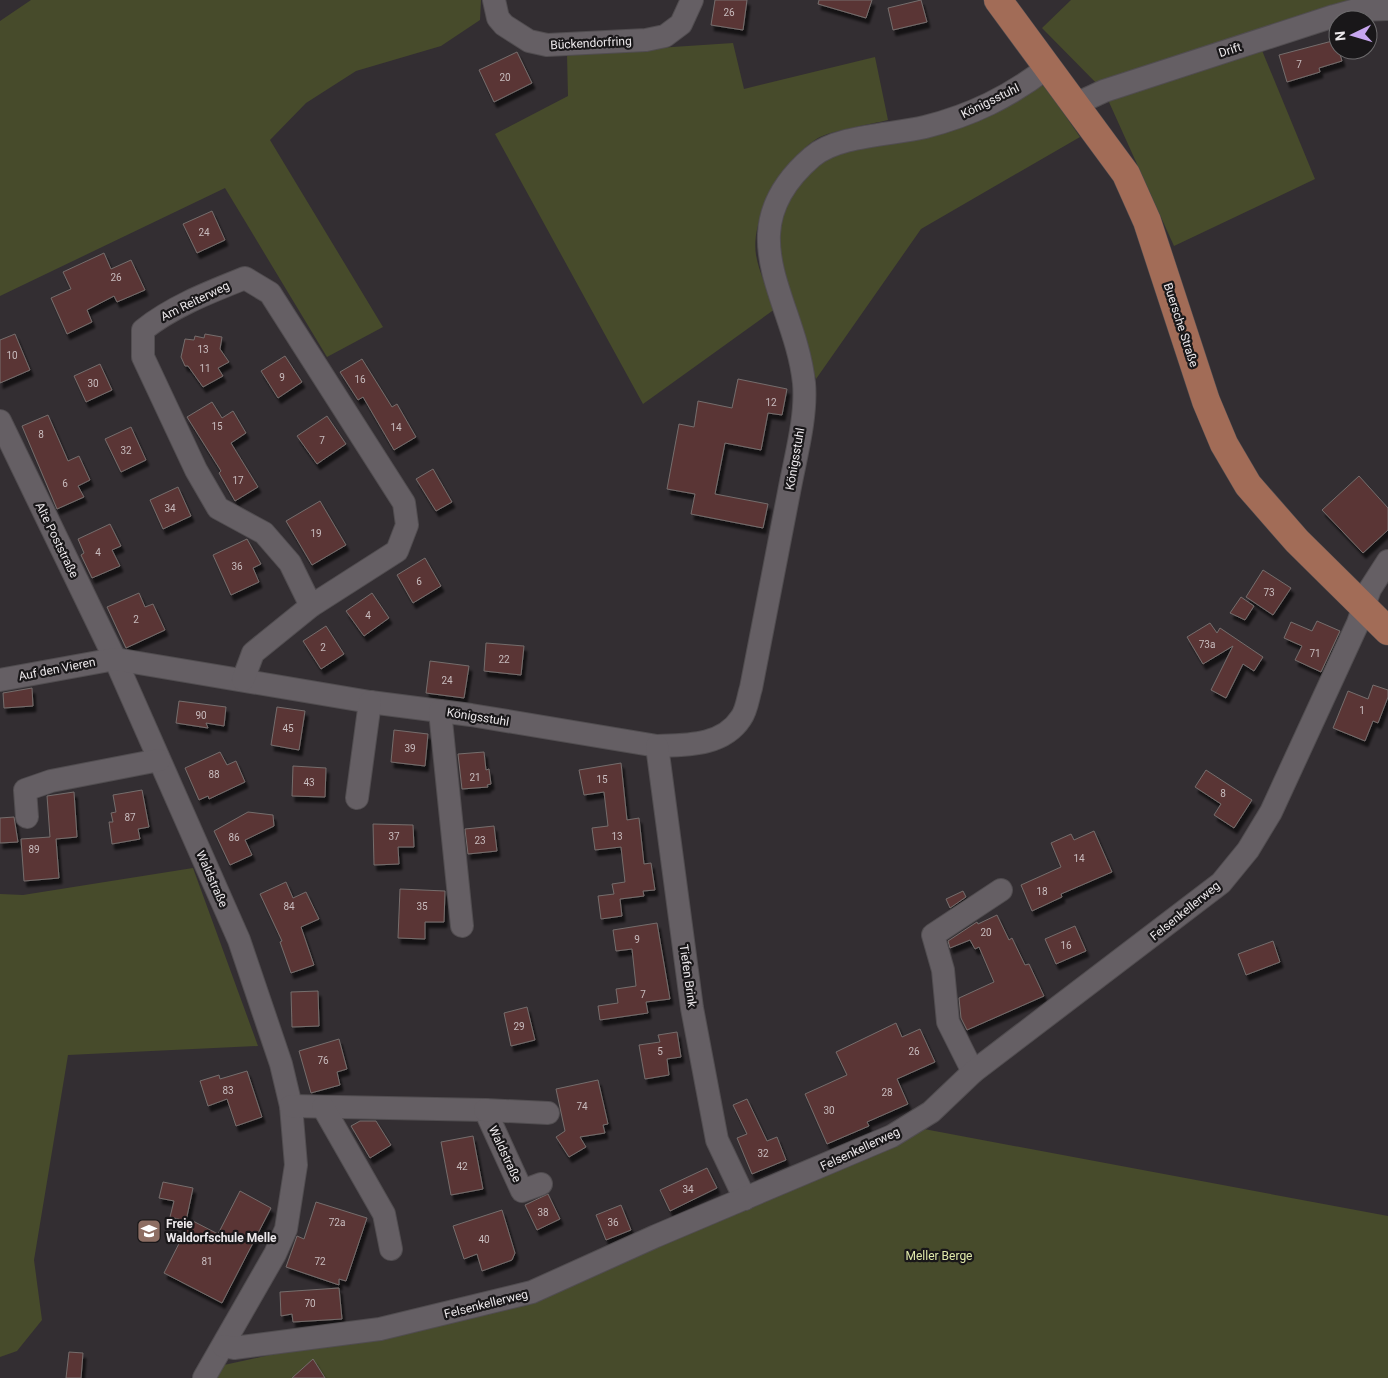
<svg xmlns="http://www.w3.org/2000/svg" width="1388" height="1378" viewBox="0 0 1388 1378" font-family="Roboto,sans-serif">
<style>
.green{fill:#474b2b}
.building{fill:#5a3636;stroke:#756d6c;filter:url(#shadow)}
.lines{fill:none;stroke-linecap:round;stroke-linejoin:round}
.minor-casing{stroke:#514d50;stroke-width:24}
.major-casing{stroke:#514d50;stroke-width:29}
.minor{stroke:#655f64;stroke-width:22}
.major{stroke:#a26c57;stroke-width:28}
.labels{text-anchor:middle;stroke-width:4.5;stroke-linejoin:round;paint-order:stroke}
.number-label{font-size:10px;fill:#c8bcbe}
.street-label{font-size:12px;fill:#ece8eb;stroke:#191719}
.poi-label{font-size:12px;font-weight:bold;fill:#ece8eb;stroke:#191719;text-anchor:start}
.park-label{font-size:12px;fill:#dfe8a9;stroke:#191719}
</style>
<defs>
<filter id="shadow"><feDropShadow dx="3" dy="5.5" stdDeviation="1" flood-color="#0009"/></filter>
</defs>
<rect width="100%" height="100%" fill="#332e32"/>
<!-- green -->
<g class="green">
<polygon points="31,0 481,0 480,20 441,46 356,71 306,103 270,140 383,327 327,357 225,188 0,296 0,21"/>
<polygon points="1071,0 1363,0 1338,20 1261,48 1315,179 1174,246 1104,91 1042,28"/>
<path d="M733,43L744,89L875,57L888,120C872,124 830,131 818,138C785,158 750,216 756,255C759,273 769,292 775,309L643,404L495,134L568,96L567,54Z"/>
<polygon points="1036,86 1045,86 1080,137 921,229 816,379 782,285 779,219 794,186 817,162 844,150 920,137 984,119"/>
<polygon points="193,868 258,1046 68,1055 34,1260 42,1320 17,1351 0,1357 0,894 23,895"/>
<polygon points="924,1129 1388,1216 1388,1378 217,1378 224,1365 302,1348 384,1339"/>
</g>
<!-- building -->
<g class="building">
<polygon points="715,0 747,0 743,30 711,25"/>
<polygon points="819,0 872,0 866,18 818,4"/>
<polygon points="921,0 927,22 893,30 888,8"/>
<polygon points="1336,40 1342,61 1319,68 1320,72 1287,82 1279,55"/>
<polygon points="517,52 532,83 494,102 479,70"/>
<polygon points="212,211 225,240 197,253 183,224"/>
<polygon points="104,253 111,269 131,260 145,290 117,302 114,296 87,310 92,322 67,334 51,298 71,289 63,272"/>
<polygon points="15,334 30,370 0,383 0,340"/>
<polygon points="205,334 222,337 220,349 229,362 218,368 223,376 203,387 188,366 185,366 181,357 185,339 194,340 195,336 204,338"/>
<polygon points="285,356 302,382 278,398 261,371"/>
<polygon points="362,359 392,407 397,404 416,437 394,450 363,397 358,400 340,372"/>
<polygon points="100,364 112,390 86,402 74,376"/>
<polygon points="738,379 787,389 782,415 768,413 761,450 725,443 715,494 768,504 763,528 691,514 695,494 667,489 679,424 694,427 698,401 732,408"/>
<polygon points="212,402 222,418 233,411 246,433 231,443 258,487 235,501 219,473 221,471 187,417"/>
<polygon points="48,415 68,461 79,456 90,480 78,486 84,497 57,509 22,426"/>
<polygon points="327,416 346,444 317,464 297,436"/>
<polygon points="131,427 146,460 121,472 105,439"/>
<polygon points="433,469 452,502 436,511 416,479"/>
<polygon points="1359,476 1388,508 1388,530 1363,553 1322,510"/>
<polygon points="178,487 191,516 163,529 150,500"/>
<polygon points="320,501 346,545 312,565 286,521"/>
<polygon points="110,524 121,546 112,550 120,566 92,578 81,555 84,553 78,539"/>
<polygon points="247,539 261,564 253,568 259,582 231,595 213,555"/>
<polygon points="425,558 441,586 413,603 397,575"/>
<polygon points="1263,570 1291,588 1273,615 1246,597"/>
<polygon points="139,593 145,607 153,604 165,630 126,648 107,607"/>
<polygon points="372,593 389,618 364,636 346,611"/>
<polygon points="1241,597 1254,606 1245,620 1230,613"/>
<polygon points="1317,621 1340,631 1321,672 1295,660 1302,646 1284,638 1291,622 1312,631"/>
<polygon points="1210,623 1217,633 1220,628 1263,657 1254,671 1243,664 1226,698 1211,690 1233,646 1203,664 1187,637"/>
<polygon points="326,626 344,654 321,669 303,641"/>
<polygon points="486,643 524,646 521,675 484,671"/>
<polygon points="430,661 469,666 464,698 426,693"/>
<polygon points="1373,685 1388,690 1388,697 1378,723 1373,721 1365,741 1333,728 1348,691 1368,699"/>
<polygon points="32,688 33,706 4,708 3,693"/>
<polygon points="179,701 226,707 224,726 206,723 208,728 176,723"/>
<polygon points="277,707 305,711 299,750 271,745"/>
<polygon points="394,730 428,734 425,766 391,762"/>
<polygon points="220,752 227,765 236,761 245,782 209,799 208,796 199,800 185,768"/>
<polygon points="484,752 486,770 489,769 491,784 487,785 488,787 462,789 458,754"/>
<polygon points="621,763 627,820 639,818 644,864 651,863 655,890 643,891 644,896 620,899 622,916 601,919 598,896 614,894 612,884 625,882 621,847 595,850 592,828 608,826 604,792 584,795 579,770"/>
<polygon points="293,766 326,768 325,797 292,796"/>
<polygon points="1206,770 1252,800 1234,828 1214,815 1221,804 1195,787"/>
<polygon points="142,790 149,827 138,829 140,839 112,844 109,822 113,822 111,813 116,812 113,795"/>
<polygon points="74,792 77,837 56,839 59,878 24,881 21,839 50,837 47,796"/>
<polygon points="248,812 273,815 274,826 245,840 252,855 230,865 214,831"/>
<polygon points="14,817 18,842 0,843 0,818"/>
<polygon points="373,824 413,825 414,847 398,847 399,864 374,865"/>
<polygon points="494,826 497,851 468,854 465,829"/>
<polygon points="1094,831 1112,872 1061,894 1062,897 1032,911 1021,885 1061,867 1051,843 1071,834 1074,840"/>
<polygon points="286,882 293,898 306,892 319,919 301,927 314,965 291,973 280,942 282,941 260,894"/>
<polygon points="400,889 445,891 444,922 425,922 425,939 398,938"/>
<polygon points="963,891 966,897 950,908 946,899"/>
<polygon points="997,915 1009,940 1012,938 1025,965 1029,964 1044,996 967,1030 961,1018 959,998 994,982 979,947 975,949 970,940 950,948 948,941 977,922 978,924"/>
<polygon points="657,923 670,999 646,1002 648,1013 600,1020 598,1006 618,1003 616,989 636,986 632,949 616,951 613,930"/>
<polygon points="1075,926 1086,951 1056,964 1045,939"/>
<polygon points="1273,941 1280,962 1246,975 1238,954"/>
<polygon points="318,991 319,1026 292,1027 291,992"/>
<polygon points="527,1007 535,1040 511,1046 504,1013"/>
<polygon points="896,1023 902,1037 920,1029 935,1062 897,1079 908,1104 867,1122 869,1126 827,1144 805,1094 847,1075 836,1052"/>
<polygon points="677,1032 681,1057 667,1059 669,1075 645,1079 639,1045 660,1042 658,1035"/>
<polygon points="339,1039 347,1069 337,1072 340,1085 311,1093 299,1051"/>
<polygon points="247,1071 262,1117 236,1126 227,1099 208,1106 200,1081 219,1075 220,1079"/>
<polygon points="598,1080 608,1124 603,1125 605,1133 580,1137 586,1147 569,1157 556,1137 565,1131 556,1089"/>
<polygon points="747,1099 767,1141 777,1137 786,1160 752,1174 737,1138 747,1134 733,1105"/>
<polygon points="360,1121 376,1121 391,1145 370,1158 351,1126"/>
<polygon points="473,1136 483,1189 451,1195 441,1142"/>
<polygon points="707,1168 717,1188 670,1211 660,1190"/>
<polygon points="163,1182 193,1188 186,1221 170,1217 174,1201 159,1198"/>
<polygon points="240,1191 271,1208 222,1303 164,1273 191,1220 218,1234"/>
<polygon points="548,1194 560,1219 537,1230 525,1205"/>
<polygon points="316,1202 367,1218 346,1281 339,1279 339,1285 286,1267 297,1236 304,1239"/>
<polygon points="621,1205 631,1230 606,1240 596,1215"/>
<polygon points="502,1210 515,1253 512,1260 482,1271 477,1254 464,1259 453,1226"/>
<polygon points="339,1288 342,1319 293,1322 292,1314 281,1316 280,1292"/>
<polygon points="69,1352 83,1353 81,1378 66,1378"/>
<polygon points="313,1359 325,1378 292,1378"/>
</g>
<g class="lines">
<!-- minor casing -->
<g class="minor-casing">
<g id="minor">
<polyline points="494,0 498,18 504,25 529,41 547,45 646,40 665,36 681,24 692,0"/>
<polyline points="1076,104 1104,91 1334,16 1356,10 1388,9"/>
<polyline points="0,421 115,659 239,940 281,1064 291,1106 296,1165 286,1229 275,1254 204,1378"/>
<path d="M0,680L115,659L370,702L471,715L657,746C687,745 723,746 741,718C747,710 748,697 751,688C764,623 776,557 789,492C795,459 807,417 804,383C795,298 725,232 812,157C837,135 892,135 925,127C972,115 1009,97 1048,67"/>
<path d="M243,680L253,653L311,606L397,551L407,525L404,503L270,293L245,278C210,292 173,306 143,330V357L196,470L218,508L264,533L290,563L311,606"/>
<polyline points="440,711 462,926"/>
<polyline points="657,746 692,1008 717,1140 745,1199"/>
<polyline points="357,798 370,702"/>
<polyline points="27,817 25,790 51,781 159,760"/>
<polyline points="973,1072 948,1022 943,970 933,935 1001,890"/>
<polyline points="291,1106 485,1110 522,1191 541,1184"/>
<polyline points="323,1107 384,1214 391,1249"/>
<polyline points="485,1110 548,1113"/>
<polyline points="223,1346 234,1348 380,1329 532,1292 656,1236 892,1136 931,1112 973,1072 1221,883 1248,850 1271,812 1358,623 1370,589 1388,561"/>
</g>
</g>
<!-- major casing -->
<g class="major-casing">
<polyline id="major" points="998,0 1126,174 1147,221 1206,401 1224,444 1248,485 1297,541 1388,631"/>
</g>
<!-- minor -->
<use href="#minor" class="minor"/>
<!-- major -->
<use href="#major" class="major"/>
</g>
<!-- icons -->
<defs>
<g id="school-square" transform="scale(1.25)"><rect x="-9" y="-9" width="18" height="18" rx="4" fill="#8d6e63" stroke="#191719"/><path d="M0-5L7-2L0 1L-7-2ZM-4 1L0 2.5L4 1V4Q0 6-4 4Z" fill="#fff"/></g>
</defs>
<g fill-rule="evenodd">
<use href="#school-square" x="149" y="1231"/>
</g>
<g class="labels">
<!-- number labels -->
<g class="number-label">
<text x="729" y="16">26</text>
<text x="1299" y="68">7</text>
<text x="505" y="81">20</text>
<text x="204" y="236">24</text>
<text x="116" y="281">26</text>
<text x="203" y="353">13</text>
<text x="12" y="359">10</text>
<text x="205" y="372">11</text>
<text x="282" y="381">9</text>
<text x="360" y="383">16</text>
<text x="93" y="387">30</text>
<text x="771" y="406">12</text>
<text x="217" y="430">15</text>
<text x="396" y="431">14</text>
<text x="41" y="438">8</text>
<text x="322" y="444">7</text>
<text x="126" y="454">32</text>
<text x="238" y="484">17</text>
<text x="65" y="487">6</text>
<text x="170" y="512">34</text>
<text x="316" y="537">19</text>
<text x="98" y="556">4</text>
<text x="237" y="570">36</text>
<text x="419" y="585">6</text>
<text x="1269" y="596">73</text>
<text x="368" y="619">4</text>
<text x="136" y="623">2</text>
<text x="1207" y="648">73a</text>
<text x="323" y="651">2</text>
<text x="1315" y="657">71</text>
<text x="504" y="663">22</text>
<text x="447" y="684">24</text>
<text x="1362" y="714">1</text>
<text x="201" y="719">90</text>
<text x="288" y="732">45</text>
<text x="410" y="752">39</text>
<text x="214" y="778">88</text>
<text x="475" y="781">21</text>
<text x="602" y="783">15</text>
<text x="309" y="786">43</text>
<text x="1223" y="797">8</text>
<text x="130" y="821">87</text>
<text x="394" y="840">37</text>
<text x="617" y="840">13</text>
<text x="234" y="841">86</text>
<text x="480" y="844">23</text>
<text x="34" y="853">89</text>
<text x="1079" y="862">14</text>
<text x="1042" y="895">18</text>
<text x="289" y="910">84</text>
<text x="422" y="910">35</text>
<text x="986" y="936">20</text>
<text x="637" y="943">9</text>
<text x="1066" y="949">16</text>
<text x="643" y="998">7</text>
<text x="519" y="1030">29</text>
<text x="660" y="1055">5</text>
<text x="914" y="1055">26</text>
<text x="323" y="1064">76</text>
<text x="228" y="1094">83</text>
<text x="887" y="1096">28</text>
<text x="582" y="1110">74</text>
<text x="829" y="1114">30</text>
<text x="763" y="1157">32</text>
<text x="462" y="1170">42</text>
<text x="688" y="1193">34</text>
<text x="543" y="1216">38</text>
<text x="337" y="1226">72a</text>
<text x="613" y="1226">36</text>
<text x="484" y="1243">40</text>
<text x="207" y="1265">81</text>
<text x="320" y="1265">72</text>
<text x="310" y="1307">70</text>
</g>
<!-- street labels -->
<g class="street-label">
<text transform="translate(591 43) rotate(-3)" y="4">Bückendorfring</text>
<text transform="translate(1230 50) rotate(-18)" y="4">Drift</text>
<text transform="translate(990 101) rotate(-26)" y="4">Königsstuhl</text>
<text transform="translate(195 301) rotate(-26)" y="4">Am Reiterweg</text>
<text transform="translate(1181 325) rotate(72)" y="4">Buersche Straße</text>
<text transform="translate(795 459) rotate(-80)" y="4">Königsstuhl</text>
<text transform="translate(57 540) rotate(64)" y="4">Alte Poststraße</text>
<text transform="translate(57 669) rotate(-11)" y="4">Auf den Vieren</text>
<text transform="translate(478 717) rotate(9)" y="4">Königsstuhl</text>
<text transform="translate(212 879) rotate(66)" y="4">Waldstraße</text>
<text transform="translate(1185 911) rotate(-39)" y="4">Felsenkellerweg</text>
<text transform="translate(688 976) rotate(82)" y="4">Tiefen Brink</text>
<text transform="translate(860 1149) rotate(-25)" y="4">Felsenkellerweg</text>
<text transform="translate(505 1154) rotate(65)" y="4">Waldstraße</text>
<text transform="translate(486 1304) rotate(-14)" y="4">Felsenkellerweg</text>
</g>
<!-- poi labels -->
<g class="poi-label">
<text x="166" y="1228">Freie<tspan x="166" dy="14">Waldorfschule Melle</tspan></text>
</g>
<!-- park labels -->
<g class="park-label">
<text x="939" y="1260">Meller Berge</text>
</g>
</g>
<!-- north arrow -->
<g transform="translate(1353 35) rotate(265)"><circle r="24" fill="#191719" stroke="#6d6b6d"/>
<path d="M0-4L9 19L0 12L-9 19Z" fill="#c7a6ef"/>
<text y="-8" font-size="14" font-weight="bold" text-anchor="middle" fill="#ece8eb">N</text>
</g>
</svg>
